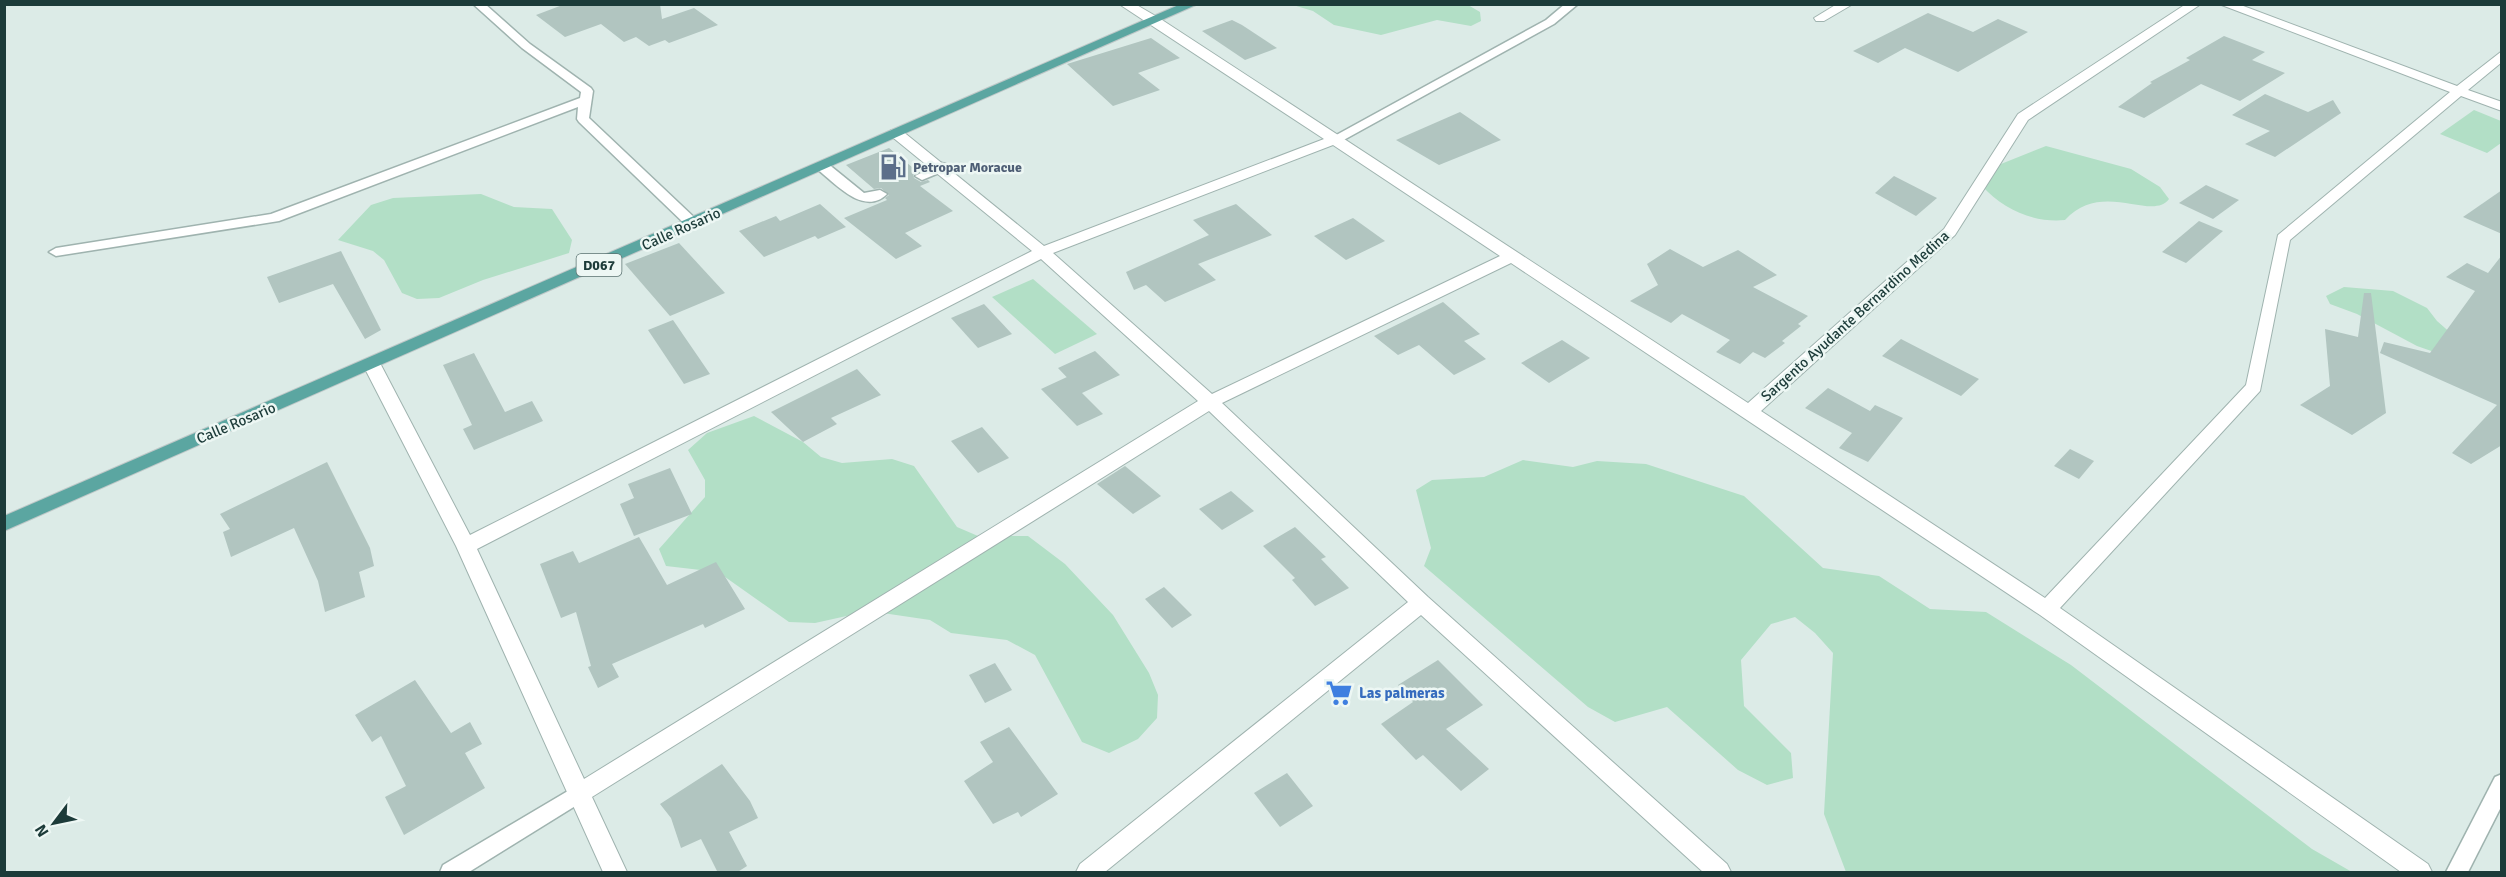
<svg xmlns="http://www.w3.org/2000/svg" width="2506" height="877" viewBox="0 0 2506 877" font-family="Signika,sans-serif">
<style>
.green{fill:#b2dfc6}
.building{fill:#b1c5c0}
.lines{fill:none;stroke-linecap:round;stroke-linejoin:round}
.lane-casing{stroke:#9fb3af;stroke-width:3}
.street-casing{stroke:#9fb3af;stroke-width:2}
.primary-casing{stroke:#bfc8c8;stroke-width:2}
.lane{fill:#fff;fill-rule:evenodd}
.street{fill:#fff;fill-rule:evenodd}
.primary{fill:#5ba6a1;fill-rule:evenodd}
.labels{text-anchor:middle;stroke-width:5;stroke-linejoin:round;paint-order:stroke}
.far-service-label{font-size:14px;font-weight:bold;fill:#4e5e75;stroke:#edf7f4;text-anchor:start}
.shield{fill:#edf7f4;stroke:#5b7371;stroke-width:1.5}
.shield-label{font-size:14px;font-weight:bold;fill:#1c3b39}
.street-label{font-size:15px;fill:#1c3b39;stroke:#edf7f4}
.shop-label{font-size:15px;font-weight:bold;fill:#366cbe;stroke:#edf7f4;text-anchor:start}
</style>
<rect width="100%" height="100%" fill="#dcebe7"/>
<!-- green -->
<g class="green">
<polygon points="1293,5 1468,5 1480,12 1481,21 1471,26 1437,20 1381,35 1334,25 1313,11"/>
<polygon points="2474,110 2501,121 2501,143 2487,153 2440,134"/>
<path d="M2046,146L2131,169L2160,187L2169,199C2152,222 2102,179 2065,220C2033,223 2003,209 1982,186L1991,168Z"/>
<polygon points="481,194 514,207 552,209 572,240 569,253 483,280 439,298 417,299 402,293 384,260 373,251 338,240 371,205 393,198"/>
<polygon points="1033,279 1097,334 1055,354 992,297"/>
<polygon points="2344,287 2393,291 2427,308 2437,321 2453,335 2457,360 2417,346 2357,314 2330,304 2326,296"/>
<polygon points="754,416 803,442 821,457 842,463 892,459 914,466 957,527 978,536 1028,536 1065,564 1113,615 1149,673 1158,695 1157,718 1138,739 1109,753 1082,742 1035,655 1007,640 951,633 930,620 869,611 815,623 789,622 718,572 666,566 659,549 705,497 705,480 688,450 707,433"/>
<polygon points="1523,460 1573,467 1597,461 1646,464 1744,496 1823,568 1879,576 1930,609 1986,612 2071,665 2312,849 2352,872 1846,872 1824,814 1833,653 1815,633 1795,617 1771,624 1741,660 1744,706 1791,753 1793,778 1767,785 1738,770 1667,707 1615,722 1588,707 1424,566 1431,548 1416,490 1432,480 1484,477"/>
</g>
<!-- building -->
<g class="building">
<polygon points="565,4 660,4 662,19 694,8 718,25 669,43 665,40 649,46 636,37 624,42 601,24 565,37 536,15"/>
<polygon points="1928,13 1973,32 1998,19 2028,32 1958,72 1905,48 1878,63 1853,51"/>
<polygon points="1232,20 1242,25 1277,48 1245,60 1202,31"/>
<polygon points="2224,36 2265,52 2252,60 2285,73 2240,101 2201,84 2144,118 2118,107 2152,83 2150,82 2190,60 2186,58"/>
<polygon points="1151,38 1180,58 1138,73 1160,90 1113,106 1067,64"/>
<polygon points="2265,94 2308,112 2333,100 2341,113 2275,157 2245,144 2270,131 2232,115"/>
<polygon points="1460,112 1501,140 1439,165 1396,140"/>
<polygon points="889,148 918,172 913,175 914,178 921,182 928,180 930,182 920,186 953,211 905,233 922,246 896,259 844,218 887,200 885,198 889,195 881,188 874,189 846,165"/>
<polygon points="1894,176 1937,198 1916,216 1875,193"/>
<polygon points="2206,185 2239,200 2213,219 2179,203"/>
<polygon points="2502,190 2502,234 2463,217"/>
<polygon points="820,204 846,227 818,239 815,236 764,257 739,231 776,216 780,221"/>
<polygon points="1236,204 1272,235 1198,264 1216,280 1165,302 1146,285 1134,290 1126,272 1209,235 1193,220"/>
<polygon points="1353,218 1385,241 1346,260 1314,236"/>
<polygon points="2199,221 2223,231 2186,263 2162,252"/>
<polygon points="679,243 725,293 670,316 625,264"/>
<polygon points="1670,249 1703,267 1738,250 1777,275 1753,287 1808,316 1798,324 1801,326 1782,341 1785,343 1765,358 1753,352 1740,364 1716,352 1730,340 1682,314 1671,323 1630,301 1658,285 1647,264"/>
<polygon points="341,251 381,330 365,339 333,284 279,303 267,277"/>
<polygon points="2502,255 2502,445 2471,464 2452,453 2497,405 2380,353 2384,342 2430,353 2475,291 2446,277 2467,263 2488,273"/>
<polygon points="2364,293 2371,293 2386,413 2352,435 2300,405 2330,386 2325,329 2358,337"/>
<polygon points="1443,302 1480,334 1464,341 1486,359 1454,375 1419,345 1398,355 1374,336"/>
<polygon points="984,304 1012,334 978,348 951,318"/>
<polygon points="673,320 710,374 684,384 648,330"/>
<polygon points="1901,339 1932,355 1979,379 1961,396 1882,356"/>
<polygon points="1562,340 1590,358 1549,383 1521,363"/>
<polygon points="1095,351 1120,375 1082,393 1103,414 1077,426 1041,389 1067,377 1078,389 1058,368"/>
<polygon points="474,353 505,412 532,401 543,421 474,450 463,429 472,425 443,365"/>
<polygon points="857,369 881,395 831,418 837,424 803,442 771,412"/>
<polygon points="1828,388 1870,411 1875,405 1903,418 1868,462 1839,448 1852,433 1805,408"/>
<polygon points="982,427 1009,458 978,473 951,441"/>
<polygon points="2070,449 2094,461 2079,479 2054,466"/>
<polygon points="327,462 370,548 374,566 359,572 365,597 325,612 318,581 294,528 231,557 223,532 230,529 220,514"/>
<polygon points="1125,466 1161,496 1133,514 1097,484"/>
<polygon points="670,468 692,514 634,536 620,504 634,498 628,484"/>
<polygon points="1231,491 1254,511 1222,530 1199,509"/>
<polygon points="1295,527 1326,557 1321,559 1349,588 1315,606 1292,580 1295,578 1263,546"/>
<polygon points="639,537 667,585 716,562 745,609 705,628 703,624 612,664 619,677 598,688 588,667 591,666 576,612 561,618 540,564 573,551 579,563"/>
<polygon points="1164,587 1192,615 1172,628 1145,599"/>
<polygon points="1438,660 1483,705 1446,729 1489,769 1461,791 1423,755 1416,760 1381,724 1413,702 1398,685"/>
<polygon points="995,663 1012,690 985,703 969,675"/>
<polygon points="415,680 451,733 470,722 482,744 465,753 485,788 404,835 385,797 406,786 381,736 372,742 355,715"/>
<polygon points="1009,727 1058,794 1021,817 1018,812 993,824 964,781 993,762 980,742"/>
<polygon points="722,764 750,801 758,818 729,832 747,866 736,873 718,873 701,839 681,848 671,818 660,804"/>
<polygon points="1287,773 1313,806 1280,827 1254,793"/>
</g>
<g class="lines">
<!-- lane casing -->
<g class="lane-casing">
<g id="lane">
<polygon points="473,4 485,4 530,44 591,88 593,91 589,118 698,221 700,224 698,227 688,227 579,122 577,119 578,107 279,221 56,256 49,252 56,248 271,214 580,98 581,92 522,48"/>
<polygon points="1565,4 1578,4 1554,24 1340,142 1335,143 1329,139 1546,20"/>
<path d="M822,162L827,163L864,193L880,190L887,194C864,217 835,183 817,169L815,166Z"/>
<polygon points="941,163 946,164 948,167 946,170 922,180 915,176"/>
<polygon points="2502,774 2502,805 2468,872 2446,872 2495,777"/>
<polygon points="578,785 585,788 588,794 585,800 469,872 440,872 443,865"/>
</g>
</g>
<!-- street casing -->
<g class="street-casing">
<g id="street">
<path d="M1119,4H1135L1159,18L1748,403L1944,229L2018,114L2186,4H2201L2028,120L1955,235L1761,411L2045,598L2246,385L2278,235L2450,92L2219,4H2238L2457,86L2502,51V62L2468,90L2502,102V111L2461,96L2290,240L2260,391L2060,608L2428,864L2432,872H2401L2040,615L1511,263L1222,403L1428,597L1727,864L1731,872H1703L1421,615L1105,872H1076L1080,864L1408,602L1209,411L592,797L627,872H603L456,546L363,365L366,361H378L381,365L470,535L1032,251L891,136L889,133L891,130H901L1044,246L1324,139ZM1333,145L1500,256L1212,394L1053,253ZM1041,259L1198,401L584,779L477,549Z"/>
<polygon points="1837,4 1853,4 1824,21 1816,21 1814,18"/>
</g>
</g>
<!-- primary casing -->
<g class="primary-casing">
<polygon id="primary" points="1181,4 1198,4 4,531 4,516"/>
</g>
<!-- lane -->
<use href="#lane" class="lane"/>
<!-- street -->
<use href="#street" class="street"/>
<!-- primary -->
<use href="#primary" class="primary"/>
</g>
<!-- icons -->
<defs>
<g id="fuel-bare" transform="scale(2.07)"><path d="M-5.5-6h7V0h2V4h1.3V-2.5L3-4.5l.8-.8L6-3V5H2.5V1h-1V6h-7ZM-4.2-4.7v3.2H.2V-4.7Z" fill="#5c6f8a" stroke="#edf7f4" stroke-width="2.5" paint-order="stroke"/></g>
<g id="supermarket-bare" transform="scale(2.07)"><path d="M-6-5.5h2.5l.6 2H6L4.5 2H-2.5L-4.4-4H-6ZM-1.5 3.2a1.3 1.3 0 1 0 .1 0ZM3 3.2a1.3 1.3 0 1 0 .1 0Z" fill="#3f7fe0" stroke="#edf7f4" stroke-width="2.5" paint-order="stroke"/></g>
</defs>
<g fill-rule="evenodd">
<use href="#fuel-bare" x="893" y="167"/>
<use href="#supermarket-bare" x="1339" y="693"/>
</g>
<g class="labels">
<!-- far-service labels -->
<g class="far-service-label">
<text x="913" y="172">Petropar Moracue</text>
</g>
<!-- shield labels -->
<rect class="shield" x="576.5" y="254" width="45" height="22" rx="4.5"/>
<g class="shield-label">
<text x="599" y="270">D067</text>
</g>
<!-- street labels -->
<g class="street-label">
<text transform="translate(681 229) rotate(-24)" y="5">Calle Rosario</text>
<text transform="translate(1855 316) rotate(-42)" y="5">Sargento Ayudante Bernardino Medina</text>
<text transform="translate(236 423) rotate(-23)" y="5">Calle Rosario</text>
</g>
<!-- shop labels -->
<g class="shop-label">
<text x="1359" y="698">Las palmeras</text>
</g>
</g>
<!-- border -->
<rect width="2506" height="877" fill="none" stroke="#1c3b39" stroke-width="12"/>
<!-- north arrow -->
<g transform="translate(54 823) rotate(238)" stroke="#edf7f4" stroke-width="4.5" paint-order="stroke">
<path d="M0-4.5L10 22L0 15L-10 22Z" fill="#1c3b39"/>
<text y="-9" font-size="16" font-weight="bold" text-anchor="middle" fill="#1c3b39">N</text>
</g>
</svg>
